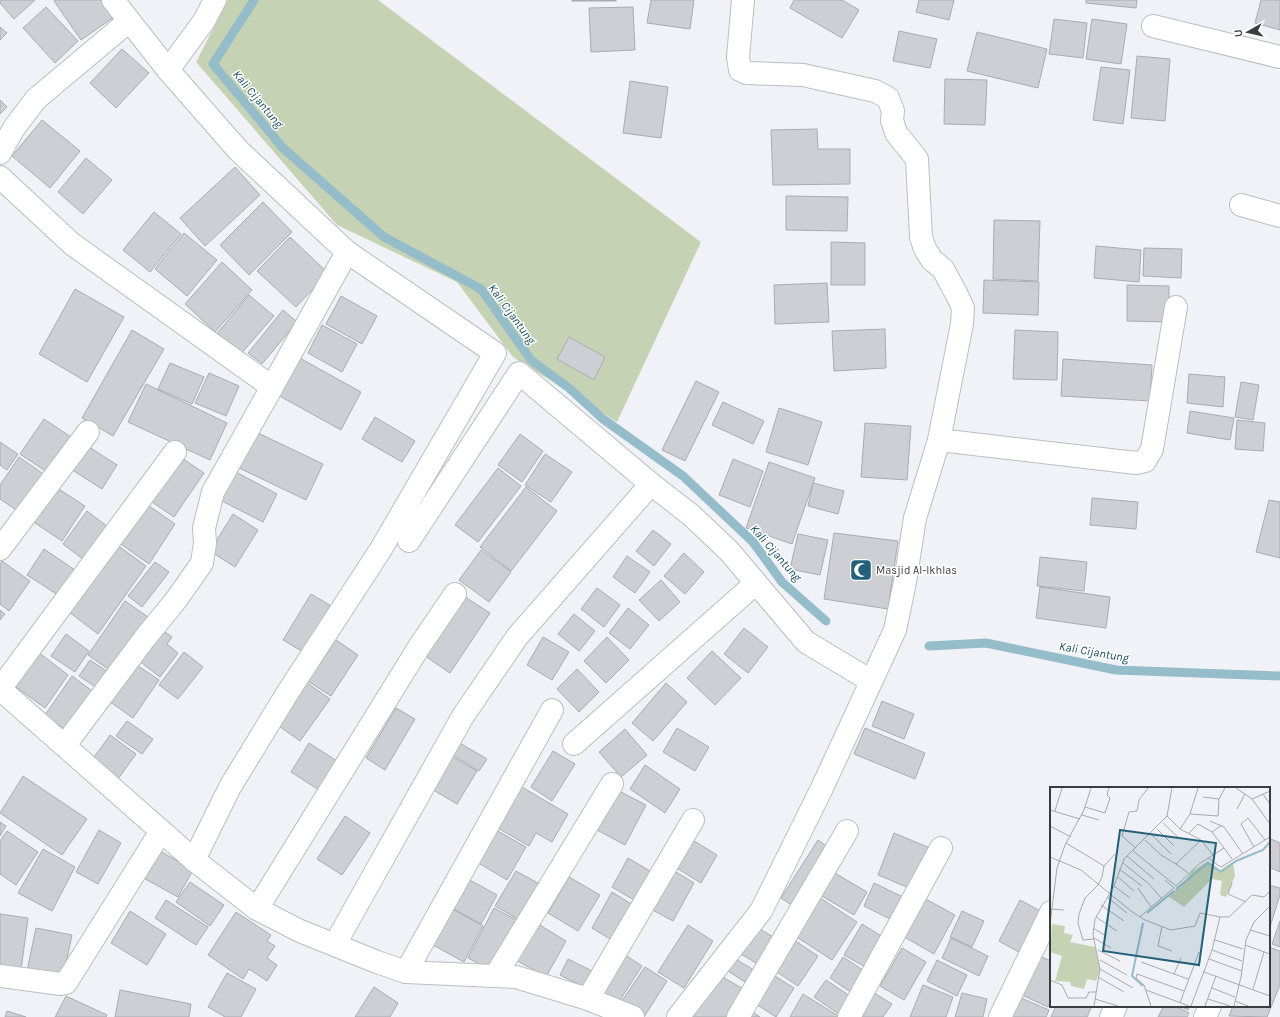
<svg xmlns="http://www.w3.org/2000/svg" width="1280" height="1017" viewBox="0 0 1280 1017" font-family="Karla,sans-serif">
<style>
.green{fill:#c5d3b4}
.lines{fill:none;stroke-linecap:round;stroke-linejoin:round}
.stream{stroke:#95bdc9;stroke-width:9}
.building{fill:#cecfd4;stroke:#aaabb0}
.street-casing{stroke:#bcbdc1;stroke-width:24}
.street{stroke:#fff;stroke-width:22}
.labels{text-anchor:middle;stroke-width:3;stroke-linejoin:round;paint-order:stroke}
.poi-label{font-size:11px;fill:#3c3c3e;stroke:#fff;text-anchor:start}
.water-label{font-size:12px;font-style:italic;fill:#164e5c;stroke:#fff}
.inset-river{fill:none;stroke:#95bdc9;stroke-width:2}
.inset-road{fill:none;stroke:#a9a9ad;stroke-width:1}
.view{fill:#226177;fill-opacity:0.15;stroke:#226177;stroke-width:2}
.inset-edge{fill:none;stroke:#3c3c3e;stroke-width:2}
</style>
<rect width="100%" height="100%" fill="#f1f2f7"/>
<!-- green -->
<polygon class="green" points="228,0 378,0 701,242 617,422 513,357 457,282 337,225 196,62"/>
<g class="lines">
<!-- stream -->
<g class="stream">
<polyline points="254,0 213,64 283,148 384,237 481,289 531,360 569,388 603,419 683,476 753,542 782,582 826,621"/>
<polyline points="929,646 986,643 1116,670 1280,676"/>
</g>
</g>
<!-- building -->
<g class="building">
<polygon points="0,0 35,0 14,19 0,3"/>
<polygon points="55,0 103,0 114,17 81,40 54,1"/>
<rect x="572" y="0" width="44" height="1"/>
<polygon points="651,0 694,0 690,29 647,23"/>
<polygon points="794,0 842,0 859,10 842,38 790,8"/>
<polygon points="919,0 954,0 949,20 916,12"/>
<polygon points="1086,0 1137,0 1136,8 1086,3"/>
<polygon points="1261,0 1280,0 1280,30 1255,23"/>
<polygon points="46,7 78,41 55,63 23,28"/>
<polygon points="633,7 635,50 591,52 589,8"/>
<polygon points="1054,19 1087,23 1083,58 1049,54"/>
<polygon points="1092,19 1127,24 1121,64 1086,59"/>
<polygon points="0,27 7,33 0,40"/>
<polygon points="899,31 937,39 930,68 893,61"/>
<polygon points="977,32 1047,49 1038,88 967,71"/>
<polygon points="122,49 149,73 116,108 90,83"/>
<polygon points="1137,56 1170,59 1165,121 1131,118"/>
<polygon points="1101,67 1130,70 1123,124 1093,120"/>
<polygon points="945,79 987,80 985,125 944,124"/>
<polygon points="630,81 668,87 661,138 623,133"/>
<polygon points="0,100 7,107 0,114"/>
<polygon points="42,120 80,151 50,188 12,156"/>
<polygon points="817,129 818,149 850,149 850,184 773,185 771,130"/>
<polygon points="86,158 112,180 83,214 58,192"/>
<polygon points="235,167 260,195 205,246 180,218"/>
<polygon points="786,196 848,197 847,231 786,230"/>
<polygon points="263,202 292,232 249,275 220,245"/>
<polygon points="154,212 181,234 150,272 123,250"/>
<polygon points="994,220 1040,221 1038,281 993,279"/>
<polygon points="184,233 217,260 187,296 155,269"/>
<polygon points="290,237 328,273 296,307 257,271"/>
<polygon points="831,242 865,243 865,285 831,285"/>
<polygon points="1096,246 1141,250 1139,282 1094,278"/>
<polygon points="1144,248 1182,249 1181,278 1143,276"/>
<polygon points="222,262 252,290 215,332 185,304"/>
<polygon points="984,280 1039,282 1038,315 983,313"/>
<polygon points="827,283 829,322 775,324 774,285"/>
<polygon points="1127,285 1169,286 1169,322 1127,321"/>
<polygon points="75,289 124,317 87,382 39,354"/>
<polygon points="249,295 274,316 239,356 215,336"/>
<polygon points="341,296 377,316 362,344 326,324"/>
<polygon points="283,310 297,322 262,364 248,353"/>
<polygon points="322,325 357,344 342,372 308,353"/>
<polygon points="885,329 886,368 834,371 832,331"/>
<polygon points="132,330 164,349 113,436 82,418"/>
<polygon points="1015,330 1058,332 1057,380 1013,379"/>
<polygon points="569,337 605,357 594,380 557,359"/>
<polygon points="296,356 361,392 341,430 276,394"/>
<polygon points="1063,359 1152,365 1150,401 1061,396"/>
<polygon points="170,363 204,377 192,404 158,389"/>
<polygon points="209,373 239,386 226,416 195,403"/>
<polygon points="1189,374 1225,377 1223,407 1187,403"/>
<polygon points="696,381 719,392 685,461 662,450"/>
<polygon points="1241,382 1259,385 1253,420 1235,417"/>
<polygon points="146,384 227,423 210,460 128,422"/>
<polygon points="723,402 764,421 753,444 712,425"/>
<polygon points="779,408 822,422 808,465 766,452"/>
<polygon points="1190,411 1234,418 1230,440 1187,433"/>
<polygon points="375,417 415,441 402,462 362,439"/>
<polygon points="44,419 71,437 47,472 20,454"/>
<polygon points="1237,420 1265,423 1263,451 1235,449"/>
<polygon points="865,423 911,426 907,480 861,477"/>
<polygon points="256,432 323,464 306,500 239,468"/>
<polygon points="520,434 543,451 522,482 498,465"/>
<polygon points="0,442 18,454 7,470 0,465"/>
<polygon points="86,445 117,465 102,489 71,469"/>
<polygon points="176,454 204,473 174,517 146,498"/>
<polygon points="545,454 572,472 551,502 525,485"/>
<polygon points="19,457 45,475 19,512 0,499 0,485"/>
<polygon points="733,459 763,471 750,507 719,495"/>
<polygon points="769,462 815,478 792,544 746,528"/>
<polygon points="498,468 521,486 478,542 455,525"/>
<polygon points="234,471 277,494 263,522 220,500"/>
<polygon points="813,483 844,491 838,514 808,506"/>
<polygon points="54,486 85,506 62,541 32,521"/>
<polygon points="526,487 557,511 511,571 480,547"/>
<polygon points="1092,498 1138,502 1136,529 1090,525"/>
<polygon points="1269,500 1280,502 1280,558 1256,552"/>
<polygon points="145,503 175,524 149,564 118,542"/>
<polygon points="87,511 112,530 88,563 63,544"/>
<polygon points="233,514 258,530 235,567 210,551"/>
<polygon points="653,530 671,544 654,566 636,551"/>
<polygon points="834,533 898,541 888,609 824,599"/>
<polygon points="798,534 828,540 820,575 790,569"/>
<polygon points="117,545 146,566 98,634 69,612"/>
<polygon points="44,549 75,570 58,595 27,575"/>
<polygon points="481,550 511,572 489,602 459,580"/>
<polygon points="684,553 704,572 685,594 664,576"/>
<polygon points="627,556 650,572 635,593 613,577"/>
<polygon points="1040,557 1087,562 1084,591 1037,586"/>
<polygon points="2,561 30,581 9,611 0,604 0,564"/>
<polygon points="155,562 169,572 142,607 128,596"/>
<polygon points="661,580 680,602 659,621 639,600"/>
<polygon points="1040,587 1110,597 1106,628 1036,618"/>
<polygon points="597,588 620,605 604,627 581,609"/>
<polygon points="311,594 333,607 305,653 283,640"/>
<polygon points="465,597 490,613 450,673 425,656"/>
<polygon points="125,601 148,617 111,671 88,655"/>
<polygon points="628,608 649,625 630,649 609,633"/>
<polygon points="0,610 5,614 0,620"/>
<polygon points="574,614 595,631 579,651 558,634"/>
<polygon points="744,628 768,647 748,673 724,654"/>
<polygon points="161,629 172,637 167,644 178,653 160,677 138,660"/>
<polygon points="66,634 89,651 75,672 51,656"/>
<polygon points="543,637 569,652 552,680 527,665"/>
<polygon points="607,637 629,660 606,683 584,661"/>
<polygon points="336,640 358,655 331,696 308,681"/>
<polygon points="712,651 741,678 715,705 687,678"/>
<polygon points="38,652 68,675 45,708 13,685"/>
<polygon points="184,652 203,667 178,699 159,685"/>
<polygon points="90,660 111,674 100,690 79,676"/>
<polygon points="132,662 159,680 133,718 106,699"/>
<polygon points="577,669 599,692 579,712 557,689"/>
<polygon points="72,676 95,693 67,731 45,715"/>
<polygon points="306,682 330,699 300,741 276,724"/>
<polygon points="666,683 687,702 653,741 632,723"/>
<polygon points="882,701 914,714 904,739 872,726"/>
<polygon points="396,708 415,719 385,770 366,758"/>
<polygon points="127,721 153,739 142,754 116,736"/>
<polygon points="677,728 709,747 695,771 663,752"/>
<polygon points="865,728 925,753 915,779 854,754"/>
<polygon points="625,729 647,755 621,777 599,752"/>
<polygon points="110,735 136,754 118,779 92,760"/>
<polygon points="458,742 487,759 479,771 451,754"/>
<polygon points="309,743 337,761 319,790 291,772"/>
<polygon points="553,751 575,764 552,801 531,787"/>
<polygon points="448,754 477,771 457,804 428,787"/>
<polygon points="645,765 680,789 665,813 630,789"/>
<polygon points="23,776 87,819 62,855 0,813"/>
<polygon points="520,786 568,814 552,842 536,833 529,846 496,827"/>
<polygon points="619,791 646,805 625,845 597,830"/>
<polygon points="345,816 370,833 342,875 317,859"/>
<polygon points="0,822 6,826 0,836"/>
<polygon points="99,830 121,843 98,884 76,872"/>
<polygon points="496,830 526,847 507,880 477,862"/>
<polygon points="7,831 38,852 16,885 0,874 0,841"/>
<polygon points="894,833 930,848 914,890 878,875"/>
<polygon points="1269,838 1280,843 1280,872 1269,867"/>
<polygon points="691,839 717,855 701,883 675,867"/>
<polygon points="818,840 834,851 796,908 781,898"/>
<polygon points="153,847 193,870 178,897 138,875"/>
<polygon points="43,849 75,867 52,911 18,893"/>
<polygon points="628,858 655,874 639,903 612,887"/>
<polygon points="671,869 694,883 673,921 649,908"/>
<polygon points="828,869 867,892 854,915 815,892"/>
<polygon points="516,871 543,886 523,922 495,906"/>
<polygon points="569,877 600,895 578,931 548,913"/>
<polygon points="466,878 497,895 481,924 450,907"/>
<polygon points="190,882 224,905 210,926 176,902"/>
<polygon points="874,883 907,899 896,922 864,906"/>
<polygon points="1269,885 1280,888 1280,895 1270,927"/>
<polygon points="612,892 636,907 615,942 592,928"/>
<polygon points="817,896 857,922 832,960 792,934"/>
<polygon points="922,897 955,915 934,954 901,935"/>
<polygon points="166,900 208,927 196,945 155,918"/>
<polygon points="1020,900 1046,914 1024,955 999,941"/>
<polygon points="494,908 520,922 494,972 468,958"/>
<polygon points="453,909 483,926 464,962 433,945"/>
<polygon points="130,911 166,934 147,965 111,943"/>
<polygon points="962,911 984,921 972,947 950,937"/>
<polygon points="236,912 271,935 267,941 275,946 267,958 277,965 267,981 249,969 243,979 208,955"/>
<polygon points="0,914 28,918 21,970 0,968"/>
<polygon points="1280,921 1280,947 1272,944"/>
<polygon points="535,922 566,941 546,977 516,960"/>
<polygon points="752,924 778,940 761,966 736,951"/>
<polygon points="862,924 888,940 871,970 844,955"/>
<polygon points="688,925 713,941 684,988 658,972"/>
<polygon points="36,928 72,935 63,978 27,971"/>
<polygon points="791,938 818,956 798,986 771,968"/>
<polygon points="951,938 988,956 979,976 942,958"/>
<polygon points="1269,947 1280,951 1280,985 1267,1017 1229,1016 1233,1006 1269,1006"/>
<polygon points="902,948 926,962 904,1000 880,986"/>
<polygon points="621,952 642,966 618,1003 598,990"/>
<polygon points="1037,955 1051,961 1051,1001 1048,1007 1020,994"/>
<polygon points="732,957 759,973 751,986 725,969"/>
<polygon points="843,957 869,974 855,995 830,978"/>
<polygon points="568,959 594,972 586,988 560,975"/>
<polygon points="937,960 967,975 957,996 927,981"/>
<polygon points="645,967 667,981 644,1017 621,1002"/>
<polygon points="227,973 256,989 241,1017 225,1017 208,1007"/>
<polygon points="716,973 750,993 736,1017 688,1017"/>
<polygon points="770,973 794,988 776,1017 751,1001"/>
<polygon points="826,980 856,1000 843,1017 814,997"/>
<polygon points="923,985 953,997 946,1017 910,1017"/>
<polygon points="374,987 398,1003 390,1017 355,1017"/>
<polygon points="120,990 191,1004 189,1017 115,1017"/>
<polygon points="871,991 892,1004 883,1017 855,1017"/>
<polygon points="962,993 987,999 983,1017 955,1017"/>
<polygon points="803,994 840,1017 790,1017"/>
<polygon points="1014,995 1049,1010 1046,1017 1005,1017"/>
<polygon points="66,996 107,1015 106,1017 55,1017"/>
<polygon points="1056,1006 1092,1006 1087,1017 1051,1017"/>
<polygon points="1164,1006 1175,1006 1189,1013 1187,1017 1158,1017"/>
<polygon points="1179,1006 1190,1006 1188,1010"/>
<polygon points="748,1009 760,1017 743,1017"/>
<polygon points="7,1011 26,1017 5,1017"/>
</g>
<g class="lines">
<!-- street casing -->
<g class="street-casing">
<g id="street">
<polyline points="113,0 168,70 238,150 347,252 495,353 381,549 288,692 230,787 194,860"/>
<polyline points="1153,26 1280,57"/>
<polyline points="168,70 204,21 215,0"/>
<polyline points="0,153 14,128 36,99 129,21"/>
<polyline points="0,177 72,244 272,387 347,252"/>
<polyline points="1241,205 1280,216"/>
<polyline points="939,440 1136,463 1145,461 1152,449 1176,307"/>
<polyline points="409,541 519,373 651,484 691,515 729,551 756,583 574,744"/>
<polyline points="0,549 88,432"/>
<polyline points="756,583 806,642 871,681"/>
<polyline points="0,689 194,860 257,909 300,931 377,962 406,972 516,977 588,999 633,1017"/>
<polyline points="0,689 175,452"/>
<polyline points="65,745 145,638 176,600 202,563 205,543 204,528 213,492 272,387"/>
<polyline points="257,909 419,647 455,594"/>
<polyline points="335,944 463,716 517,637 651,484"/>
<polyline points="406,972 552,710"/>
<polyline points="496,975 612,784"/>
<polyline points="0,976 61,984 66,983 161,831"/>
<polyline points="588,999 693,820"/>
<polyline points="678,1017 761,911 822,788 895,630 905,582 915,518 939,440 962,324 963,308 957,295 943,269 932,260 925,249 921,237 917,159 896,133 892,120 893,111 888,98 875,91 803,75 746,73 740,70 738,57 743,0"/>
<polyline points="738,1017 847,831"/>
<polyline points="849,1017 941,848"/>
<polyline points="1000,1017 1051,912"/>
<polyline points="1111,1017 1116,1006"/>
<polyline points="1205,1017 1210,1006"/>
</g>
</g>
<!-- street -->
<use href="#street" class="street"/>
</g>
<!-- icons -->
<defs>
<g id="mosque-square" transform="scale(1.15)"><rect x="-9" y="-9" width="18" height="18" rx="4" fill="#226177" stroke="#fff"/><path d="M3.5-4.9A6 6 0 1 0 3.5 4.9A5 5 0 1 1 3.5-4.9Z" fill="#fff"/></g>
</defs>
<g fill-rule="evenodd">
<use href="#mosque-square" x="861" y="570"/>
</g>
<g class="labels">
<!-- poi labels -->
<g class="poi-label">
<text x="876" y="574">Masjid Al-Ikhlas</text>
</g>
<!-- water labels -->
<g class="water-label">
<text transform="translate(258 99) rotate(50)" y="4">Kali Cijantung</text>
<text transform="translate(512 314) rotate(54)" y="4">Kali Cijantung</text>
<text transform="translate(776 553) rotate(49)" y="4">Kali Cijantung</text>
<text transform="translate(1094 652) rotate(10)" y="4">Kali Cijantung</text>
</g>
</g>
<!-- overview -->
<g transform="translate(1050 787)">
<rect width="220" height="220" fill="#f1f2f7"/>
<path d="M158,74L170,83L183,75L185,89L176,110L170,108L172,94L162,92L134,120L118,109L134,96L141,85ZM2,137L15,139L14,146L23,148L20,155L45,160L50,183L46,194L37,192L34,202L21,199L20,195L5,194L12,169L0,165Z" fill="#c5d3b4"/>
<path class="inset-river" d="M126,102L158,76L171,85L186,74L213,63L220,55M97,126L124,104M93,136L82,189L93,199"/>
<path class="inset-road" d="M186,1L202,12L220,37M213,7L220,17M153,10L169,12M202,12L220,4M35,20L55,26L60,11L57,8L59,1M187,22L195,7M0,23L30,32M5,24L12,1M140,27L168,29L169,12L175,1M32,28L49,33M117,29L130,42L151,53M160,34L174,40L193,67M113,36L129,51M172,38L162,45L174,61M0,39L21,50M107,42L124,59M130,42L140,27L148,1M139,46L148,37L162,45M101,47L121,67M95,53L111,68L126,77M16,56L54,79M204,60L191,37L198,31L215,53M86,61L72,49L79,25L87,24L89,13L98,1M82,63L126,99L149,77L174,61L182,72M77,69L104,92M0,70L31,83L81,124L95,133L121,143L145,139L150,126L170,130M158,71L171,80L220,50M73,76L99,97L112,112M69,82L92,99M138,86L126,77L151,53L163,68M68,90L84,104M182,96L178,107L196,115M64,99L80,111M88,101L101,120L124,101L115,93M57,110L77,126M51,118L74,134M0,122L14,123M46,130L67,144M90,130L101,120M0,137L7,81L15,58L34,23L41,1M112,139L108,159L122,164M43,141L56,149M200,143L220,149M44,151L61,161M44,152L33,153L28,136L29,127L35,111L48,98L52,90L54,79L65,67M165,153L193,162M195,158L220,167M48,163L70,174M162,163L192,174M159,172L192,184M50,173L77,188M91,175L138,192M50,182L83,201M154,185L220,209M124,187L131,171M48,190L74,205M0,193L12,198L18,211H36L39,205H46M162,201L185,210M203,202L214,165M96,203L139,219M45,212L68,219M158,212L180,219M185,214L198,219M130,216L149,165M44,219L50,182L43,148L45,132L64,99L74,72L117,29L122,1M101,219L94,198L86,191L87,187L134,204M141,219L162,163L170,130H179L202,108L214,110L220,104M155,219L166,189M184,219L191,190L196,153L204,135L220,119"/>
<path class="view" d="M70,43L166,56L149,178L53,164Z"/>
<rect width="220" height="220" class="inset-edge"/>
</g>
<!-- north arrow -->
<g transform="translate(1248 32) rotate(262)" stroke="#ffffff" stroke-width="3" paint-order="stroke">
<path d="M0-3L7 15L0 10L-7 15Z" fill="#3c3c3e"/>
<text y="-6" font-size="11" font-weight="bold" text-anchor="middle" fill="#3c3c3e">U</text>
</g>
</svg>
